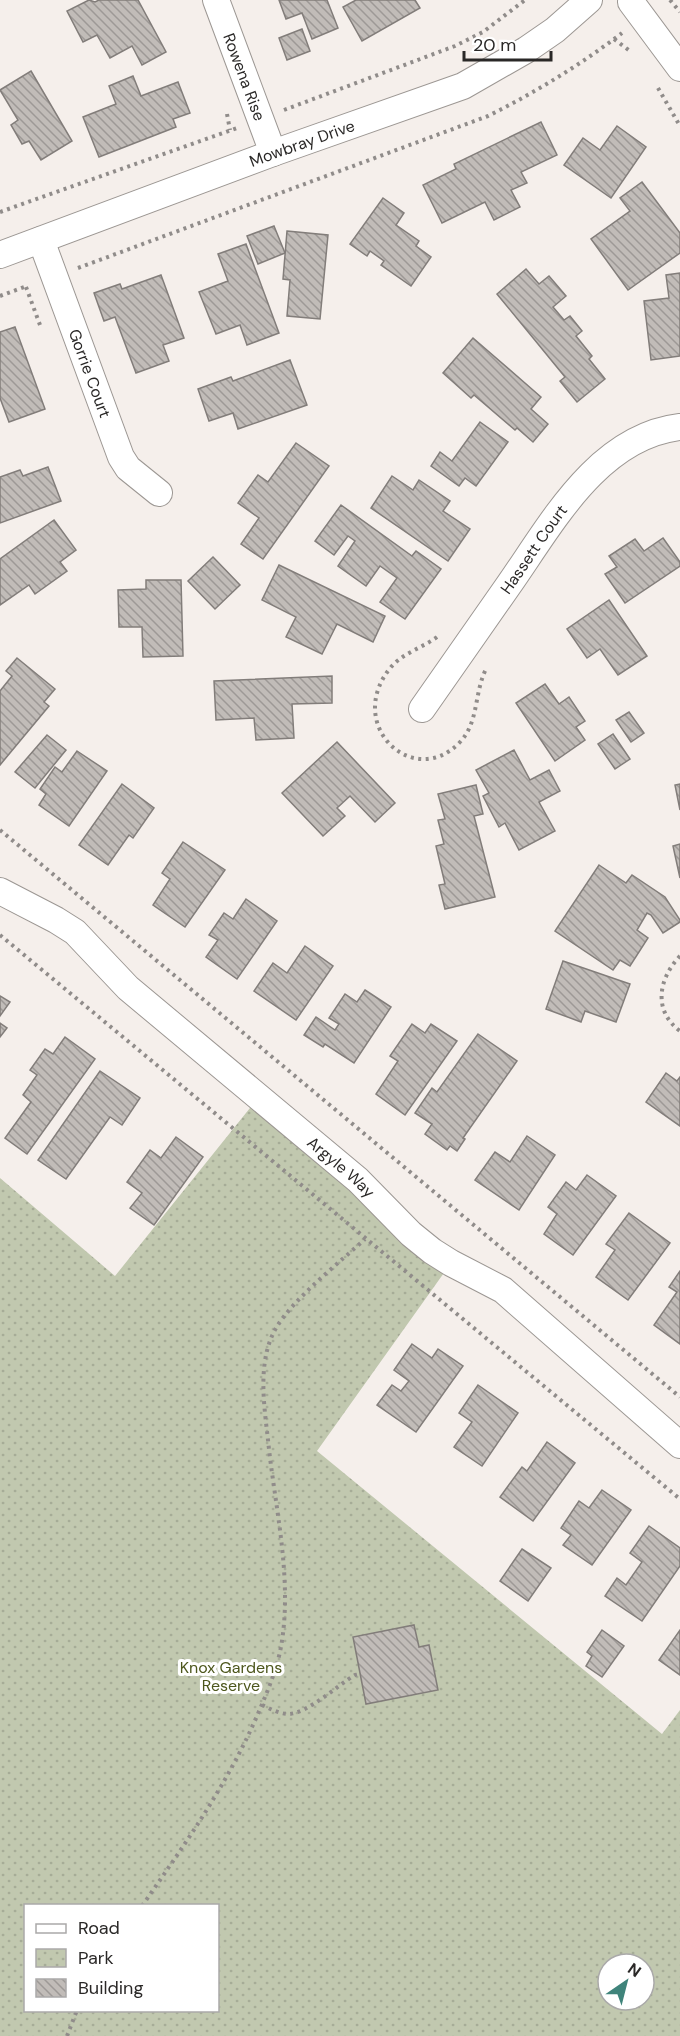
<svg xmlns="http://www.w3.org/2000/svg" width="680" height="2036" viewBox="0 0 680 2036" font-family="'DM Sans',sans-serif">
<style>
.park{fill:url(#park-dots);fill-rule:evenodd}
.building{fill:url(#building-back-hatch);stroke:#827d7a;stroke-width:1.5}
.lines{fill:none;stroke-linecap:round;stroke-linejoin:round}
.street-casing{stroke:#9c9793;stroke-width:28}
.path{stroke:#908c8a;stroke-width:4;stroke-dasharray:3 4.5;stroke-linecap:butt}
.street{stroke:#fff;stroke-width:26}
.labels{text-anchor:middle;stroke-width:6;stroke-linejoin:round;paint-order:stroke}
.street-label{font-size:16px;fill:#2a2827;stroke:#fff}
.park-label{font-size:16px;fill:#4d571d;stroke:#fff}
</style>
<defs>
<pattern id="park-dots" width="8" height="8" patternUnits="userSpaceOnUse" patternTransform="scale(1.5)"><rect width="8" height="8" fill="#c1c8af"/><path d="M2 2h.1M6 6h.1" fill="none" stroke="#a6ac97" stroke-width="1.8" stroke-linecap="round"/></pattern>
<pattern id="building-back-hatch" width="6" height="6" patternUnits="userSpaceOnUse" patternTransform="scale(1.5)"><rect width="6" height="6" fill="#c1bcb8"/><path d="M-1 5l2 2M0 0l6 6M5-1l2 2" fill="none" stroke="#9d9996"/></pattern>
</defs>
<rect width="100%" height="100%" fill="#f5efeb"/>
<!-- park -->
<path class="park" d="M258,1098L451,1263L317,1451L662,1734L680,1710V2036H0V1178L115,1276ZM26,1906H218V2010H26ZM608,1964H644V2000H608Z"/>
<!-- building -->
<g class="building">
<polygon points="89,0 95,2 99,0 138,0 166,52 142,65 132,46 110,58 97,35 83,42 67,11"/>
<polygon points="279,0 327,0 338,28 312,39 302,13 286,19"/>
<polygon points="356,0 415,0 420,8 362,41 343,7"/>
<polygon points="302,29 310,51 287,60 279,38"/>
<polygon points="31,71 72,141 41,160 29,141 22,144 11,125 18,120 0,90"/>
<polygon points="133,76 141,96 178,82 190,113 173,119 176,127 99,157 83,117 116,104 109,86"/>
<polygon points="541,122 557,155 521,172 527,183 511,190 520,207 494,220 485,202 442,223 423,185 456,169 454,164"/>
<polygon points="617,126 646,147 611,198 564,165 583,138 600,150"/>
<polygon points="642,182 680,233 680,253 628,290 591,239 630,211 620,198"/>
<polygon points="383,198 404,213 396,225 419,241 416,246 431,257 411,286 381,265 384,261 370,251 367,256 350,244"/>
<polygon points="274,226 285,253 258,264 247,236"/>
<polygon points="287,231 328,235 320,319 287,316 290,280 283,279"/>
<polygon points="246,244 279,333 247,345 240,325 216,334 199,292 228,281 218,254"/>
<polygon points="526,269 539,284 549,276 566,296 553,307 564,320 570,316 582,331 576,336 592,356 589,359 605,379 577,402 560,381 565,377 497,294"/>
<polygon points="680,273 680,356 651,360 644,301 669,298 666,275"/>
<polygon points="161,275 184,338 163,345 169,361 136,373 115,317 104,321 94,293 120,284 122,289"/>
<polygon points="15,327 45,409 9,422 0,398 0,332"/>
<polygon points="473,338 541,397 531,409 548,424 533,442 517,428 515,430 474,395 471,398 443,373"/>
<polygon points="290,360 307,405 238,429 233,413 209,421 198,389 231,377 233,381"/>
<polygon points="480,422 508,442 476,486 465,478 459,486 431,466 440,452 452,461"/>
<polygon points="296,443 329,466 263,559 241,544 259,518 238,503 258,475 268,482"/>
<polygon points="48,467 61,501 0,523 0,477 20,470 23,476"/>
<polygon points="392,476 413,490 419,480 450,501 443,511 470,529 448,561 371,508"/>
<polygon points="341,505 412,556 416,551 441,569 405,619 380,602 397,578 380,566 366,586 338,566 355,541 348,536 334,555 315,541"/>
<polygon points="54,520 76,550 60,562 67,571 35,594 29,585 0,605 0,559"/>
<polygon points="663,538 680,562 680,566 625,603 605,574 617,567 609,556 635,539 644,551"/>
<polygon points="213,557 240,585 215,609 188,581"/>
<polygon points="279,565 385,616 373,642 337,624 322,654 286,637 296,617 262,600"/>
<polygon points="146,580 181,580 183,656 143,657 142,627 119,627 118,590 146,589"/>
<polygon points="609,600 647,656 618,675 600,649 587,658 567,629"/>
<polygon points="17,658 55,689 44,702 49,706 0,765 0,691 12,676 6,671"/>
<polygon points="332,676 332,703 292,704 294,738 256,740 254,718 216,720 214,681"/>
<polygon points="545,684 559,704 569,697 585,721 576,727 585,740 555,761 516,703"/>
<polygon points="629,712 644,733 631,742 616,720"/>
<polygon points="613,734 630,759 615,769 598,744"/>
<polygon points="47,735 66,750 35,788 15,772"/>
<polygon points="337,742 395,803 375,822 350,796 337,808 345,816 323,836 282,793"/>
<polygon points="514,750 530,780 549,770 560,791 539,802 555,831 519,850 505,823 499,827 483,796 489,793 476,770"/>
<polygon points="77,751 107,771 69,826 39,805 46,794 40,789 55,767 62,772"/>
<polygon points="122,784 154,808 133,838 129,835 108,865 79,845"/>
<polygon points="680,784 680,810 675,785"/>
<polygon points="476,785 483,814 474,816 495,897 445,909 439,885 445,884 436,846 444,844 438,820 445,819 438,794"/>
<polygon points="183,842 225,870 185,927 153,905 170,879 162,873"/>
<polygon points="680,844 680,878 673,846"/>
<polygon points="599,865 626,883 632,875 665,897 680,920 680,922 663,933 651,915 647,913 637,930 648,938 630,966 620,960 613,970 555,931"/>
<polygon points="246,899 277,921 237,979 206,957 218,940 209,935 224,913 233,919"/>
<polygon points="305,946 333,966 296,1020 254,991 273,963 287,973"/>
<polygon points="563,961 630,984 616,1022 585,1011 581,1022 546,1009"/>
<polygon points="365,990 391,1007 354,1063 325,1044 323,1047 304,1035 316,1017 335,1030 339,1024 329,1018 345,994 357,1002"/>
<polygon points="0,996 10,1002 0,1016"/>
<polygon points="0,1023 7,1028 0,1037"/>
<polygon points="412,1024 425,1033 431,1024 457,1041 405,1115 376,1094 398,1061 390,1056"/>
<polygon points="478,1034 517,1061 463,1138 465,1139 457,1151 450,1146 447,1150 425,1134 432,1124 415,1113 432,1088 437,1092"/>
<polygon points="65,1037 95,1059 27,1154 5,1138 31,1102 23,1095 37,1075 30,1070 45,1049 53,1054"/>
<polygon points="100,1071 140,1098 122,1125 110,1117 66,1179 38,1160"/>
<polygon points="666,1073 677,1081 680,1077 680,1126 646,1102"/>
<polygon points="527,1136 555,1155 519,1210 475,1180 495,1152 510,1162"/>
<polygon points="176,1137 203,1157 154,1225 130,1208 142,1193 127,1182 150,1150 161,1158"/>
<polygon points="587,1175 616,1196 573,1255 544,1234 557,1214 548,1207 566,1182 576,1190"/>
<polygon points="629,1213 670,1243 628,1300 596,1277 615,1250 606,1244"/>
<polygon points="680,1271 680,1344 654,1325 677,1292 669,1287"/>
<polygon points="412,1344 432,1358 438,1349 463,1366 416,1432 377,1405 392,1385 401,1391 409,1381 394,1370"/>
<polygon points="478,1385 518,1413 482,1466 454,1447 472,1422 459,1413"/>
<polygon points="547,1442 575,1463 533,1521 500,1497 522,1467 527,1471"/>
<polygon points="602,1490 631,1510 592,1565 563,1545 571,1535 561,1528 579,1501 589,1508"/>
<polygon points="649,1526 680,1548 680,1566 642,1621 605,1596 617,1578 626,1585 642,1562 630,1553"/>
<polygon points="522,1549 551,1568 528,1601 500,1581"/>
<polygon points="414,1625 419,1647 429,1645 438,1690 366,1704 353,1637"/>
<polygon points="602,1630 624,1646 602,1677 586,1666 592,1656 587,1652"/>
<polygon points="680,1630 680,1675 659,1660"/>
</g>
<g class="lines">
<!-- street casing -->
<g class="street-casing">
<g id="street">
<path id="s1" d="M216,0L273,153"/>
<polyline points="631,2 680,68"/>
<path id="s2" d="M41,240L121,457L128,468L159,493"/>
<path id="s3" d="M0,255L273,153L463,86L526,50L555,30L589,0"/>
<path id="s4" d="M422,709C451,668 479,627 508,586C551,525 597,437 680,427"/>
<path id="s5" d="M0,891L56,920L75,932L128,988L358,1180L411,1234L432,1251L451,1263L503,1290L680,1445"/>
</g>
</g>
<!-- path -->
<g class="path">
<polyline points="670,0 680,12"/>
<polyline points="614,39 630,51"/>
<polyline points="658,88 680,126"/>
<polyline points="284,110 455,46 483,32 525,0"/>
<polyline points="227,114 230,130"/>
<polyline points="0,212 237,128"/>
<path d="M78,268L488,116C536,92 580,65 622,33"/>
<polyline points="26,287 40,325"/>
<polyline points="0,296 27,286"/>
<path d="M437,637C422,648 403,653 391,667C343,725 414,791 460,742C479,722 474,693 486,669"/>
<polyline points="0,830 680,1397"/>
<polyline points="0,935 680,1499"/>
<path d="M680,956C658,979 653,1011 680,1031"/>
<path d="M262,1705C271,1709 279,1714 289,1714C308,1713 338,1685 355,1675L360,1674"/>
<path d="M142,1906C185,1844 227,1785 257,1716C266,1695 275,1674 280,1652C294,1583 275,1509 268,1440C264,1404 257,1361 276,1328C294,1298 339,1263 365,1239"/>
<polyline points="67,2036 77,2010"/>
</g>
<!-- street -->
<use href="#street" class="street"/>
</g>
<g class="labels">
<!-- street labels -->
<g class="street-label">
<text dy="6" stroke="none"><textPath href="#s1" startOffset="82">Rowena Rise</textPath></text>
<text dy="6" stroke="none"><textPath href="#s3" startOffset="322">Mowbray Drive</textPath></text>
<text dy="6" stroke="none"><textPath href="#s2" startOffset="142">Gorrie Court</textPath></text>
<text dy="6" stroke="none"><textPath href="#s4" startOffset="195">Hassett Court</textPath></text>
<text dy="6" stroke="none"><textPath href="#s5" startOffset="441">Argyle Way</textPath></text>
</g>
<!-- park labels -->
<g class="park-label">
<text x="231" y="1673">Knox Gardens<tspan x="231" dy="18">Reserve</tspan></text>
</g>
</g>
<!-- legend -->
<rect x="24" y="1904" width="195" height="108" fill="#ffffff" stroke="#aaa9a9" stroke-width="1.5"/>
<rect x="36" y="1924" width="30" height="9" fill="#ffffff" stroke="#aaa9a9" stroke-width="1.5"/>
<text x="78" y="1934" font-size="18" fill="#2a2827">Road</text>
<rect x="36" y="1949" width="30" height="18" fill="url(#park-dots)" stroke="#aaa9a9" stroke-width="1.5"/>
<text x="78" y="1964" font-size="18" fill="#2a2827">Park</text>
<rect x="36" y="1979" width="30" height="18" fill="url(#building-back-hatch)" stroke="#aaa9a9" stroke-width="1.5"/>
<text x="78" y="1994" font-size="18" fill="#2a2827">Building</text>
<!-- north arrow -->
<g transform="translate(626 1982) rotate(35)"><circle r="28" fill="#ffffff" stroke="#aaa9a9" stroke-width="1.5"/>
<path d="M0-4.5L10 22L0 15L-10 22Z" fill="#3f847b"/>
<text y="-9" font-size="16" font-weight="bold" text-anchor="middle" fill="#2a2827">N</text>
</g>
<!-- scale -->
<path d="M464 51v9h87v-9" fill="none" stroke="#2a2827" stroke-width="3"/>
<text x="473" y="51" font-size="18" fill="#2a2827" stroke="#ffffff" stroke-width="4.5" paint-order="stroke">20 m</text>
</svg>
